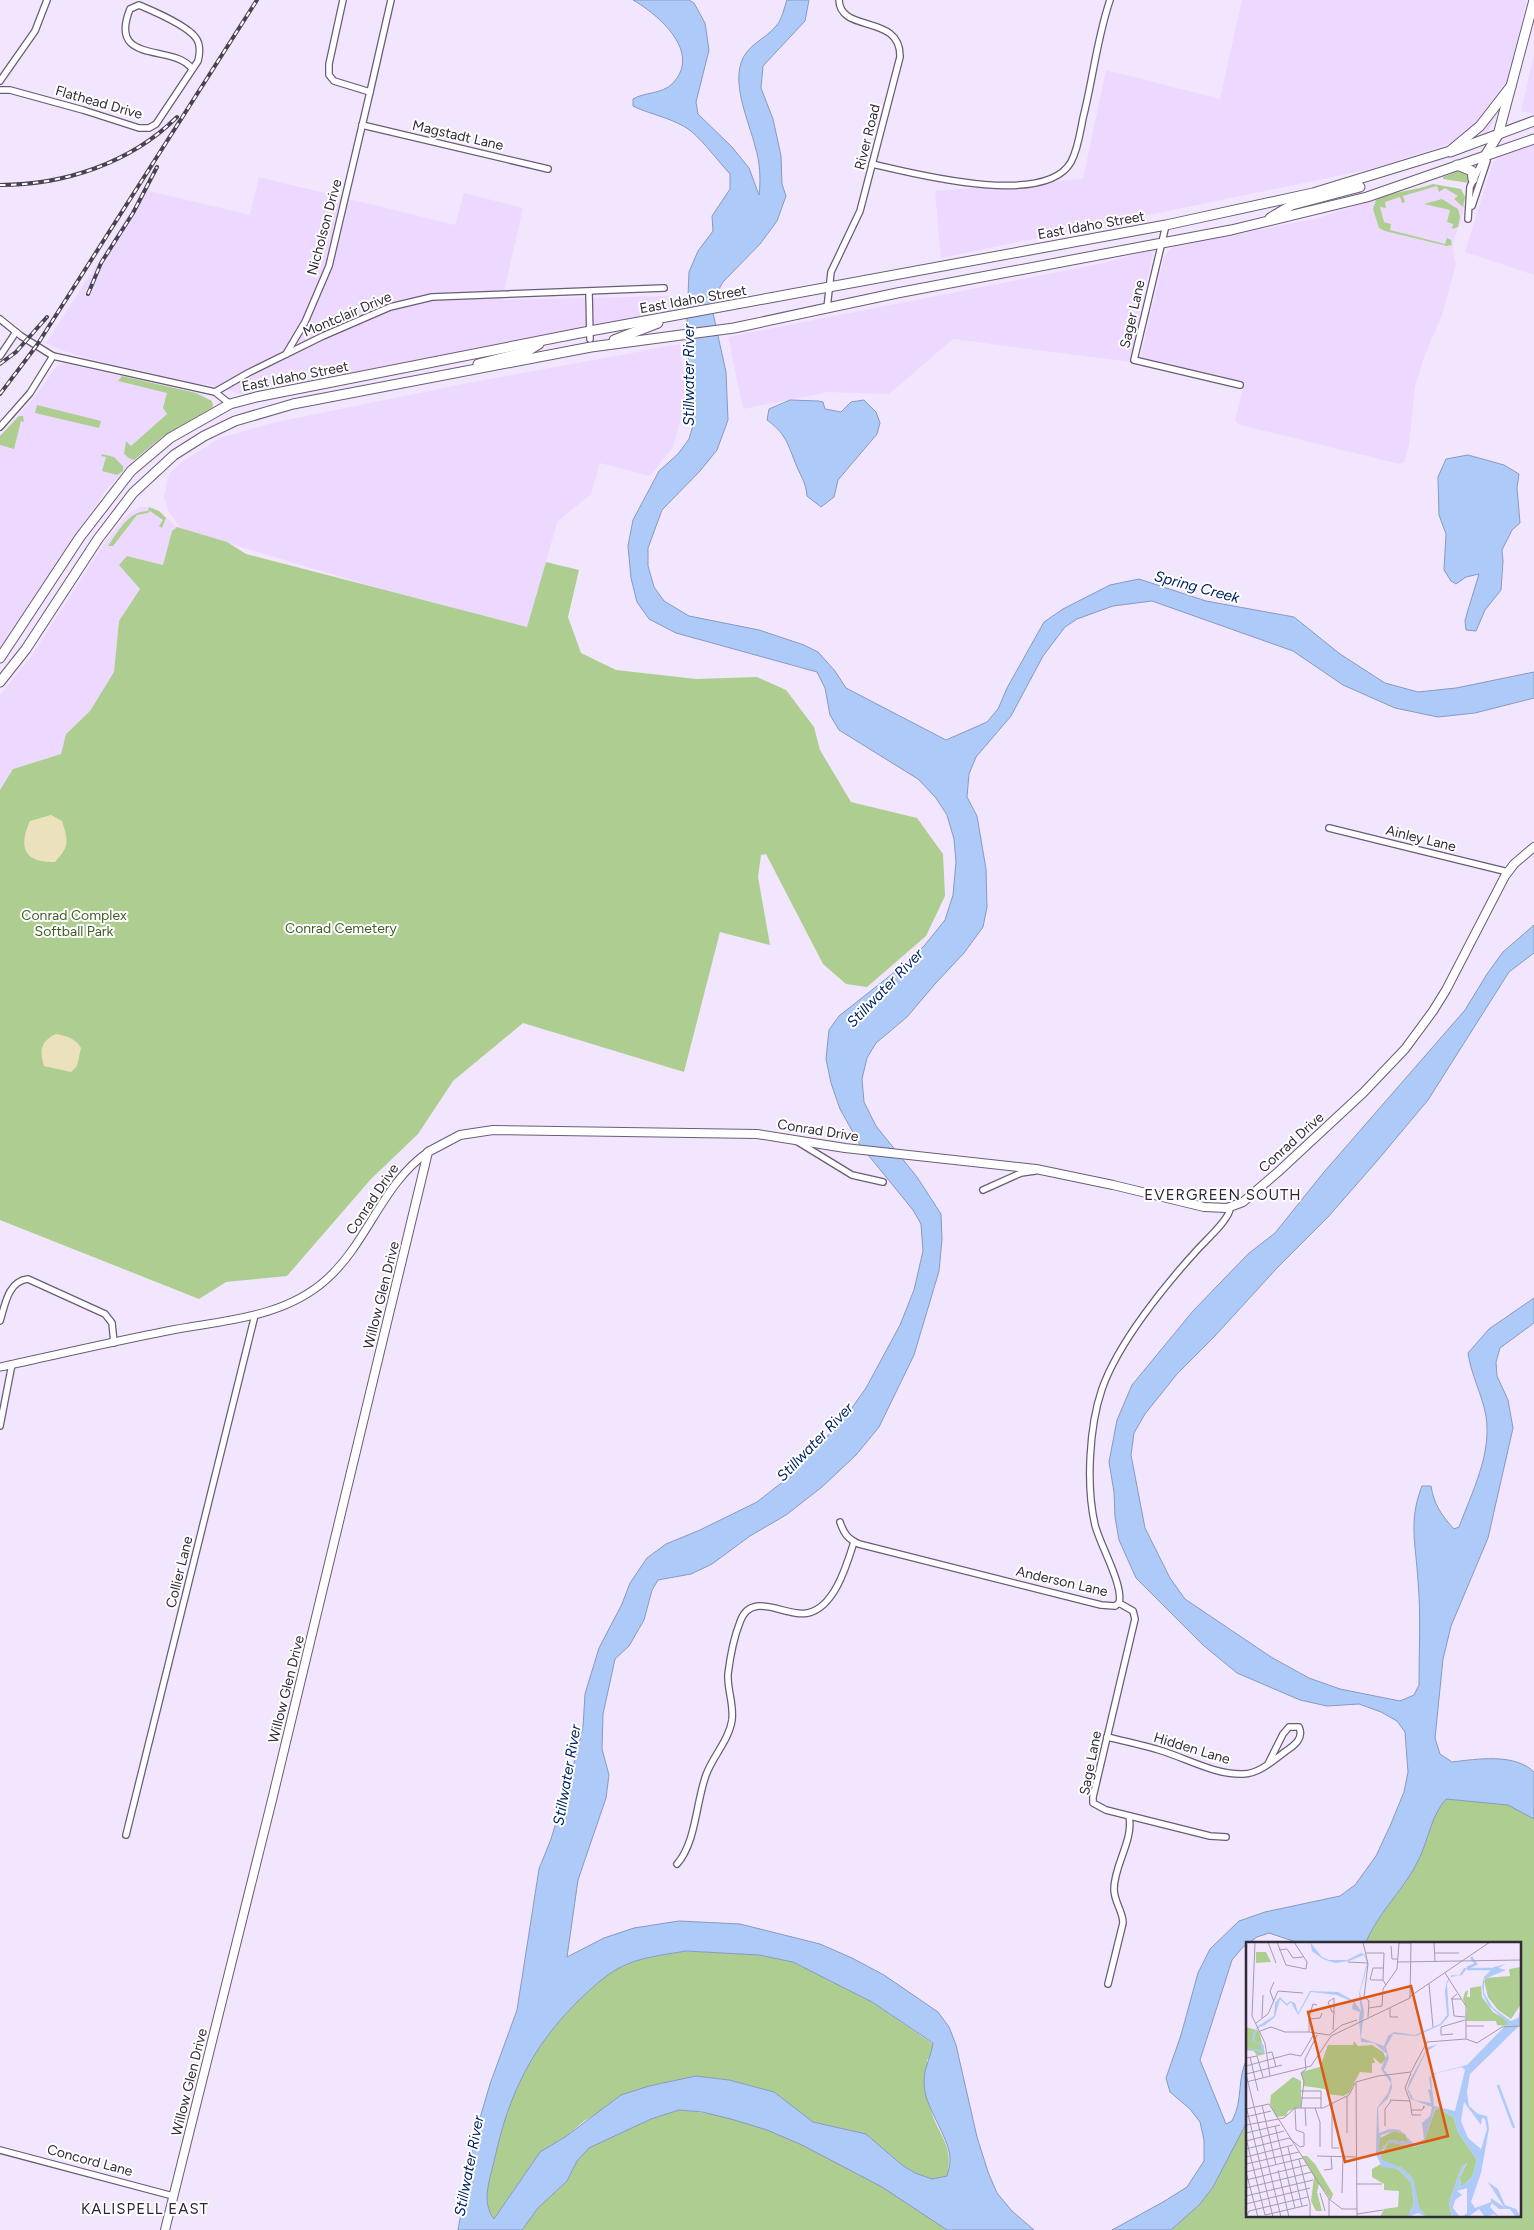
<svg xmlns="http://www.w3.org/2000/svg" width="1534" height="2230" viewBox="0 0 1534 2230" font-family="Figtree,sans-serif">
<style>
.built{fill:#edd9ff}
.green{fill:#adce90}
.sand{fill:#ebe2bd}
.water{fill:#aecaf9;stroke:#889abf;fill-rule:evenodd}
.lines{fill:none;stroke-linecap:round;stroke-linejoin:round}
.minor-casing{stroke:#6a5c76;stroke-width:8}
.tertiary-casing{stroke:#6a5c76;stroke-width:9}
.secondary-casing{stroke:#6a5c76;stroke-width:10}
.primary-casing{stroke:#6a5c76;stroke-width:11}
.trunk-casing{stroke:#6a5c76;stroke-width:11}
.minor{stroke:#fff;stroke-width:5.5}
.tertiary{stroke:#fff;stroke-width:7}
.secondary{stroke:#fff;stroke-width:8}
.primary{stroke:#fff;stroke-width:9}
.trunk{stroke:#fff;stroke-width:9}
.rail-casing{stroke:#494250;stroke-width:4}
.rail{stroke:#fff;stroke-width:2;stroke-dasharray:5.5;stroke-linecap:butt}
.labels{text-anchor:middle;stroke-width:4;stroke-linejoin:round;paint-order:stroke}
.street-label{font-size:14px;fill:#312b37;stroke:#fff}
.park-label{font-size:14px;fill:#3f5b21;stroke:#fff}
.water-label{font-size:15px;font-style:italic;fill:#002364;stroke:#fff}
.neighbourhood-label{font-size:15px;letter-spacing:1px;fill:#30243b;stroke:#fff}
.inset-river{fill:none;stroke:#aecaf9;stroke-width:2.5}
.inset-road{fill:none;stroke:#a59bae;stroke-width:1}
.view{fill:#df570e;fill-opacity:0.15;stroke:#df570e;stroke-width:2.5}
.inset-edge{fill:none;stroke:#312b37;stroke-width:2.5}
</style>
<rect width="100%" height="100%" fill="#f2e5fe"/>
<!-- built -->
<g class="built">
<polygon points="1242,0 1527,0 1502,105 1488,131 1371,169 941,258 935,191 1083,179 1106,70 1220,99"/>
<polygon points="1534,55 1534,114 1521,111"/>
<polygon points="1534,143 1534,275 1465,252 1493,162 1499,157"/>
<polygon points="259,177 455,225 464,193 523,208 502,300 675,296 679,311 241,394 210,385 194,383 94,360 61,350 46,343 145,190 250,215"/>
<polygon points="1433,184 1458,188 1464,195 1465,201 1460,224 1452,243 1456,264 1442,315 1424,357 1415,387 1409,445 1404,462 1400,464 1240,425 1235,421 1244,383 1140,359 1164,257 1172,247 1318,218 1401,191 1415,190"/>
<polygon points="1154,249 1140,311 1142,319 1131,362 953,339 889,394 828,392 743,409 728,337 1104,263"/>
<polygon points="680,344 687,397 673,447 650,476 600,463 591,494 557,522 528,627 395,593 181,529 168,510 164,496 169,474 182,462 220,438 272,423 463,384"/>
<polygon points="63,363 196,393 208,399 214,404 211,408 163,436 134,460 106,490 80,527 7,644 0,650 0,436 34,398 56,367"/>
<polygon points="139,507 149,507 159,511 177,527 172,531 163,565 127,556 140,589 119,621 114,672 90,711 66,734 61,754 13,769 0,790 0,695 32,655 106,541 128,514"/>
</g>
<!-- green -->
<g class="green">
<polygon points="1459,171 1468,174 1469,183 1443,179 1443,177"/>
<path d="M1433,184L1461,189L1465,197L1463,207L1454,199L1458,196L1445,188L1439,192L1437,186L1403,196L1405,202L1402,203L1400,197L1385,202L1386,208L1380,207L1384,222L1391,224L1390,230L1445,244L1447,238L1451,240L1452,245L1447,246L1385,231L1379,228L1373,209L1376,200C1394,191 1414,191 1433,184Z"/>
<polygon points="1442,199 1458,209 1460,217 1458,227 1452,229 1453,224 1447,222 1450,210 1424,204"/>
<polygon points="122,376 196,393 212,401 213,407 163,436 134,460 130,459 124,454 126,441 131,446 167,414 163,408 167,393 118,381"/>
<polygon points="37,405 101,421 99,428 35,413"/>
<polygon points="19,416 23,416 24,422 21,421 14,449 0,445 0,436"/>
<polygon points="102,454 114,457 123,466 123,471 117,475 102,471 106,457 101,456"/>
<path d="M149,507L159,511L166,518L162,528L159,526L163,520L150,511L148,513L137,515L113,546H108C118,532 128,511 148,511Z"/>
<polygon points="177,527 227,542 246,554 527,627 546,562 579,570 568,617 581,653 616,670 696,679 757,677 786,690 814,727 820,750 851,802 917,818 943,854 945,896 926,936 867,987 846,984 823,964 766,854 761,855 758,877 770,945 720,932 684,1072 523,1023 453,1081 418,1134 371,1179 287,1276 226,1282 199,1299 0,1220 0,790 13,769 61,754 66,734 90,711 114,672 119,621 140,589 119,565 127,556 163,565 172,531"/>
<path d="M1446,1799L1508,1805L1534,1819V2230H1171L1200,2204L1213,2187L1248,2120V2216H1520V1944H1365C1378,1912 1405,1889 1419,1859C1429,1838 1431,1816 1446,1799Z"/>
<path d="M686,1951L759,1955L793,1962L872,2002L933,2044L931,2056L927,2060C928,2076 926,2096 931,2111C940,2138 954,2145 947,2177L932,2179L915,2173L902,2165L866,2134L813,2122L774,2092L729,2080L696,2076L649,2086L584,2121L565,2137L540,2152L494,2219C480,2201 491,2178 495,2157C509,2094 532,2047 578,2001C591,1989 603,1976 619,1968C639,1957 664,1955 686,1951Z"/>
<path d="M679,2110C774,2117 871,2175 947,2230H522L538,2208L567,2181L577,2161L589,2148L651,2119Z"/>
</g>
<!-- sand -->
<g class="sand">
<path d="M51,815L62,821C68,841 70,846 55,862C24,863 18,847 30,821Z"/>
<path d="M56,1034C67,1036 75,1038 81,1048L77,1066L71,1072L44,1066C39,1050 41,1041 56,1034Z"/>
</g>
<!-- water -->
<g class="water">
<path d="M633,0H689L694,3L705,23L709,50L696,102L698,114L732,147L749,168L759,195C761,180 760,161 755,146C749,122 733,88 741,63C747,44 765,40 777,25C782,19 784,8 787,0H809L805,21L763,66L761,88L773,119L781,156L782,184L786,196L777,221L760,244L723,282L715,296L713,313L726,372L728,420L717,450L700,471L662,510L648,548V566L654,587L664,601L689,616L759,630L804,645L818,652L835,671L846,688L946,740L987,722L998,709L1007,688L1044,622L1063,609L1110,585L1139,579L1206,601L1294,617L1340,654L1385,683L1418,692L1456,688L1534,672V698L1475,713L1438,717L1395,708L1343,685L1293,651L1152,601L1113,606L1077,619L1065,627L1043,656L1011,716L976,757L969,774L967,797L977,816L986,869L987,907L983,927L964,953L935,984L907,1017L876,1043L867,1058L862,1079L864,1102L876,1126L917,1177L941,1214L942,1239L939,1271L914,1355L879,1427L856,1455L822,1487L786,1515L750,1536L712,1564L691,1574L658,1580L652,1590L644,1620L629,1646L615,1659L603,1714L602,1749L609,1775L606,1798L578,1880L567,1957L604,1938L634,1928L679,1921L740,1924L820,1944L852,1958L884,1975L938,2012L949,2027L956,2045L977,2137L988,2172L997,2193L1012,2211L1034,2230H947L882,2187L802,2145L767,2130L731,2119L702,2112L679,2110L651,2119L589,2148L577,2161L567,2181L538,2208L522,2230H458L475,2135L490,2084L517,2010L539,1869L551,1839L576,1756L583,1727L585,1694L599,1648L622,1604L630,1583L647,1558L666,1544L700,1530L757,1502L780,1484L844,1419L866,1388L900,1325L914,1290L923,1251L921,1224L913,1210L860,1145L840,1109L831,1083L826,1059L829,1030L839,1016L901,967L924,946L945,920L953,895L956,862L954,839L947,815L936,798L918,779L839,730L830,715L825,688L817,672L676,633L649,619L637,602L631,578L628,546L633,520L659,471L678,454L689,439L694,422L692,380L686,344L689,272L698,251L713,231L712,216L730,189V174C718,161 705,143 691,131C674,118 651,115 633,106V99C645,92 662,94 672,84C703,53 659,15 633,0ZM686,1951L759,1955L793,1962L872,2002L933,2043C930,2063 921,2069 925,2092C929,2113 951,2141 950,2161C950,2166 948,2172 947,2176L932,2179L915,2173L902,2165L866,2134L813,2122L774,2092L729,2080L696,2076L649,2086L621,2095L565,2137L540,2152L494,2219C480,2201 491,2177 495,2157C509,2094 532,2047 578,2001C591,1989 604,1976 619,1968C639,1957 664,1955 686,1951Z"/>
<path d="M790,400L818,401L823,402L825,409L841,412L851,402L864,400L876,412L880,423L877,434L838,480L834,497L821,507L807,496C806,481 800,476 795,462C787,442 785,433 767,420L769,409Z"/>
<polygon points="1468,455 1504,465 1519,474 1517,488 1520,523 1512,530 1502,550 1503,561 1501,590 1485,610 1476,631 1466,630 1465,621 1468,610 1479,574 1466,577 1456,584 1451,581 1444,570 1446,534 1439,515 1438,477 1446,459"/>
<path d="M1534,925V953L1509,972L1428,1100L1377,1161L1328,1217L1278,1267L1214,1337L1177,1374L1145,1414L1134,1433L1131,1455L1145,1528L1170,1578L1185,1599L1271,1657L1309,1678L1340,1689L1400,1701L1414,1695L1419,1685C1419,1650 1421,1615 1418,1581C1416,1544 1408,1522 1422,1486H1431C1434,1504 1441,1515 1454,1529L1459,1527C1472,1492 1492,1454 1486,1416C1482,1394 1471,1375 1468,1353L1489,1329L1534,1298V1323L1500,1348L1496,1362L1497,1376L1508,1400L1513,1428L1488,1538L1451,1626L1443,1659L1435,1738L1440,1754L1452,1762C1477,1759 1515,1753 1534,1772V1819L1508,1805L1446,1799C1431,1816 1429,1838 1419,1859C1405,1889 1378,1912 1365,1944H1302L1269,1933L1257,1937L1243,1947L1232,1960L1200,2060L1226,2124L1232,2121C1244,2099 1236,2078 1248,2057V2120L1213,2187L1200,2204L1171,2230H1112L1163,2202L1187,2187L1204,2161V2140L1200,2122L1190,2109L1170,2092L1166,2078L1181,2035L1198,1973L1210,1949L1239,1921L1265,1912L1340,1896L1355,1885L1376,1856L1390,1826L1404,1792L1408,1772L1405,1732L1397,1721L1381,1712L1359,1704L1327,1706L1300,1700L1237,1673L1203,1645L1136,1578L1119,1540L1115,1517L1114,1492L1109,1462L1117,1420L1132,1385L1193,1311L1248,1254L1275,1233L1324,1172L1465,1010L1487,974L1503,952Z"/>
</g>
<g class="lines">
<!-- minor casing -->
<g class="minor-casing">
<g id="minor">
<polyline points="343,0 329,64 329,75 334,81 370,92 391,0"/>
<polyline points="0,81 35,31 47,0"/>
<path d="M0,90H10L83,110L139,128H149L156,124L198,61C200,53 201,45 196,38C187,25 153,11 139,5L130,9C107,66 175,43 192,69"/>
<polyline points="362,125 548,169"/>
<path d="M872,164C915,174 1045,208 1071,162C1078,149 1080,133 1083,118C1093,79 1097,38 1110,0"/>
<polyline points="1472,206 1487,161 1485,156"/>
<polyline points="1468,219 1470,187 1485,156"/>
<polyline points="1166,225 1134,360 1240,385"/>
<polyline points="589,292 590,339"/>
<path d="M827,308L831,272L860,211L900,57C901,13 840,34 839,0"/>
<polyline points="0,319 21,336 53,356 215,392 248,373 323,336 390,307 432,297 664,288"/>
<polyline points="286,354 305,322 329,266 370,92"/>
<polyline points="0,356 16,332"/>
<polyline points="215,392 230,404"/>
<polyline points="0,427 30,393 53,356"/>
<polyline points="1329,828 1508,872"/>
<polyline points="798,1142 852,1175 883,1182"/>
<polyline points="983,1190 1021,1173 1035,1171"/>
<path d="M0,1321C5,1305 8,1281 28,1279L105,1314L112,1323L114,1343"/>
<polyline points="0,1426 12,1364"/>
<path d="M840,1522C844,1534 848,1539 859,1544L1101,1605L1115,1606L1119,1603C1124,1586 1100,1545 1095,1525C1086,1486 1089,1427 1102,1389C1118,1343 1165,1285 1198,1249C1206,1240 1230,1219 1230,1208"/>
<polyline points="1119,1603 1133,1611 1135,1619 1093,1797 1093,1803 1106,1810 1210,1836 1226,1837"/>
<path d="M1107,1737C1124,1741 1142,1745 1159,1750C1186,1758 1215,1775 1243,1774C1259,1774 1274,1760 1286,1751C1295,1745 1304,1738 1299,1727H1289L1283,1734L1268,1764"/>
<polyline points="126,1835 255,1315"/>
<path d="M677,1864C696,1843 696,1802 706,1775C713,1756 729,1740 732,1720C734,1704 727,1689 728,1674C730,1658 734,1637 740,1622C751,1589 786,1618 808,1613C835,1607 847,1564 854,1542"/>
<path d="M1108,1984L1123,1923C1123,1911 1114,1902 1114,1889C1114,1865 1134,1840 1129,1816"/>
<polyline points="0,2150 173,2196"/>
</g>
</g>
<!-- tertiary casing -->
<g class="tertiary-casing">
<path id="tertiary" d="M0,1367C56,1355 111,1342 167,1331C222,1320 283,1319 327,1279C368,1242 382,1184 428,1152"/>
</g>
<!-- secondary casing -->
<g class="secondary-casing">
<polyline id="secondary" points="165,2230 272,1800 428,1152 460,1135 493,1130 757,1134 845,1148 1036,1169 1113,1185 1204,1207 1227,1208 1243,1202 1278,1172 1363,1093 1405,1049 1433,1011 1446,990 1505,876 1514,864 1534,847"/>
</g>
<!-- primary casing -->
<g class="primary-casing">
<g id="primary">
<polyline points="1450,152 1534,121"/>
<polyline points="1485,156 1534,139"/>
</g>
</g>
<!-- trunk casing -->
<g class="trunk-casing">
<g id="trunk">
<polyline points="1457,165 1472,171 1473,179"/>
<polyline points="1270,218 1292,205 1360,187"/>
<polyline points="614,340 658,323"/>
<polyline points="478,364 526,352 539,344"/>
<polyline points="0,658 80,537 131,471 170,438 230,404 256,397 590,331 1166,225 1313,193 1450,151 1480,126 1511,86"/>
<polyline points="0,682 26,649 98,539 133,493 174,455 204,436 235,421 293,404 591,347 734,328 897,293 1231,230 1367,197 1485,156 1498,135 1534,0"/>
</g>
</g>
<!-- minor -->
<use href="#minor" class="minor"/>
<!-- tertiary -->
<use href="#tertiary" class="tertiary"/>
<!-- secondary -->
<use href="#secondary" class="secondary"/>
<!-- primary -->
<use href="#primary" class="primary"/>
<!-- trunk -->
<use href="#trunk" class="trunk"/>
<!-- rail casing -->
<g class="rail-casing">
<g id="rail">
<path d="M0,185C64,185 131,163 177,117"/>
<polyline points="88,294 101,263 133,213 157,167"/>
<polyline points="0,364 16,352 47,317"/>
<polyline points="0,394 37,345 257,0"/>
</g>
</g>
<!-- rail -->
<use href="#rail" class="rail"/>
</g>
<g class="labels">
<!-- street labels -->
<g class="street-label">
<text transform="translate(99 102) rotate(16)" y="5">Flathead Drive</text>
<text transform="translate(458 135) rotate(13)" y="5">Magstadt Lane</text>
<text transform="translate(867 137) rotate(-76)" y="5">River Road</text>
<text transform="translate(1091 225) rotate(-10)" y="5">East Idaho Street</text>
<text transform="translate(324 227) rotate(-75)" y="5">Nicholson Drive</text>
<text transform="translate(693 299) rotate(-10)" y="5">East Idaho Street</text>
<text transform="translate(347 314) rotate(-23)" y="5">Montclair Drive</text>
<text transform="translate(1132 314) rotate(-77)" y="5">Sager Lane</text>
<text transform="translate(295 376) rotate(-11)" y="5">East Idaho Street</text>
<text transform="translate(1421 838) rotate(14)" y="5">Ainley Lane</text>
<text transform="translate(818 1130) rotate(9)" y="5">Conrad Drive</text>
<text transform="translate(1291 1142) rotate(-42)" y="5">Conrad Drive</text>
<text transform="translate(372 1199) rotate(-56)" y="5">Conrad Drive</text>
<text transform="translate(381 1295) rotate(-76)" y="5">Willow Glen Drive</text>
<text transform="translate(179 1572) rotate(-76)" y="5">Collier Lane</text>
<text transform="translate(1062 1581) rotate(13)" y="5">Anderson Lane</text>
<text transform="translate(286 1689) rotate(-76)" y="5">Willow Glen Drive</text>
<text transform="translate(1192 1748) rotate(17)" y="5">Hidden Lane</text>
<text transform="translate(1090 1763) rotate(-79)" y="5">Sage Lane</text>
<text transform="translate(189 2082) rotate(-76)" y="5">Willow Glen Drive</text>
<text transform="translate(90 2160) rotate(15)" y="5">Concord Lane</text>
</g>
<!-- park labels -->
<g class="park-label">
<text x="74" y="920">Conrad Complex<tspan x="74" dy="16">Softball Park</tspan></text>
<text x="341" y="933">Conrad Cemetery</text>
</g>
<!-- water labels -->
<g class="water-label">
<text transform="translate(689 375) rotate(-90)" y="5">Stillwater River</text>
<text transform="translate(1197 587) rotate(15)" y="5">Spring Creek</text>
<text transform="translate(885 988) rotate(-46)" y="5">Stillwater River</text>
<text transform="translate(815 1442) rotate(-46)" y="5">Stillwater River</text>
<text transform="translate(567 1775) rotate(-80)" y="5">Stillwater River</text>
<text transform="translate(469 2166) rotate(-79)" y="5">Stillwater River</text>
</g>
<!-- neighbourhood labels -->
<g class="neighbourhood-label">
<text x="1223" y="1200">EVERGREEN SOUTH</text>
<text x="145" y="2214">KALISPELL EAST</text>
</g>
</g>
<!-- overview -->
<g transform="translate(1246 1942)">
<rect width="275" height="275" fill="#f2e5fe"/>
<path d="M10,10H20L25,20L10,21ZM275,25V62L265,77L252,68L242,55L238,39L240,36L264,34L263,27ZM235,44L236,55L247,70L264,80L260,84L251,83L250,79H220L221,66L217,57L219,50L222,48L221,55H224V46ZM0,85L13,89L19,112L11,114L8,109L0,108ZM108,99L112,104L126,103L137,110L140,117L135,122L127,115L129,121H126V131L114,130L103,151L97,154L82,152L79,147L58,144L55,130L74,125L82,103H107ZM47,135L55,139V165L42,169L40,174L30,175L24,162L25,153ZM193,166L208,176L212,190L231,218L226,235L215,245L214,235L221,221L215,226L203,261L206,275L179,274L173,266L166,236L156,226L137,220L134,214L143,200L167,205L177,202L189,168ZM148,189L159,192L162,200L143,198L132,211L134,196ZM56,214H61L69,222L87,252L85,258L73,242L71,250L76,269H70L65,259L68,235ZM135,222L152,227L165,240L168,261L162,275H134L138,267L152,265L153,249L138,248V242L126,235V227Z" fill="#adce90"/>
<path d="M64,0L76,15L83,18H101L115,11L119,13L122,22L114,50L118,70L115,96L138,104L142,94L148,90L169,93L194,82L201,73L199,49L201,39L206,33L213,34L218,26H221L216,33L204,35L201,42L203,74L195,83L170,94L147,92L140,105L143,116L138,128L145,136L146,146L142,156L132,166L133,191L144,187L154,188L169,203L178,197L176,181L184,174L186,165L165,157L161,147L164,138L182,105L192,102L180,110L162,147L168,158L185,161L182,147L185,148L183,136L186,132L221,123L262,81L242,63L237,52L236,43L238,35L248,25L260,22L252,26L260,28L238,37V51L247,66L265,79L272,76L275,67V82L224,132L221,150L223,164L232,172L241,174L243,187L235,231L225,260L229,266L245,260V256L258,265L242,240L252,247L259,263L270,267L275,275H270L264,267H253L246,261L244,265L253,275L248,272L239,275L233,267L222,275H216L221,271V246L211,249L216,253L209,258L207,266L214,275H206L203,261L215,226L221,220L214,235L215,245L226,235L231,218L212,190L208,176L193,166L189,167L177,202L167,205L143,200L134,212L136,218L156,226L168,238L173,266L181,275L172,271L162,275L168,261L165,240L152,227L136,225L130,212L131,166L142,151L145,141L135,127L141,112L128,101L115,100L113,77L114,70L106,67L107,60L91,53L65,50L52,73L45,60L41,64L34,57L29,75L19,83L12,86L9,93L8,99L15,101L18,104L17,111L0,106L16,108L14,102L6,99L7,92L12,84L28,74L29,61L34,55L41,62L44,59L49,61L52,71L64,49L92,50L108,59L115,69L113,52L121,21L118,13L103,19L89,21L77,17L66,9ZM216,125L219,128L209,169L188,164L185,135L191,131ZM218,160L235,183L236,176L239,177L241,187L235,207L222,196L215,179ZM148,189L159,192L162,200L143,198L132,211L135,193Z" fill="#aecaf9" fill-rule="evenodd"/>
<path class="inset-river" d="M221,26L230,22L225,15M221,27H248M252,143L268,186"/>
<path class="inset-road" d="M9,0L6,74L19,101L24,134M22,0L30,21M31,0L40,23L60,27L61,20L48,0M117,0L122,22L118,55L123,59L122,75M188,0H210M188,0L189,20M145,4L146,17H152M33,8L41,7L47,16L57,15M120,11H138L137,38M189,11H213M102,20L122,21M152,20L275,18M124,38L127,26H138M125,38H137L140,43M183,42L187,85M211,52L205,57H215M163,55L244,0M88,56V70H86L82,60ZM206,57L208,74L219,75M28,60L24,49L28,40M123,66L136,64L137,47L151,27L153,1H165M144,66V75H152M76,71L74,76L63,77V90L83,93L96,83L111,78M63,75L67,62L71,63M16,76L17,53M10,81L22,72L32,49L57,51M220,84H238M87,88L88,70M14,89L25,85L39,90H63M207,92L195,93V85L219,78M220,97L231,101L256,85L275,84M21,111L26,110L30,125M4,115L12,149M0,116L11,114L17,135M0,124L44,112L55,114L68,92M0,132L35,275M0,132L36,123M0,140L65,124L85,94L164,56L165,0M55,149H75V166M101,154V191M55,156H75M144,158L164,159L159,146L165,131M164,159L166,173H175M86,162V206H93M16,163L30,223M0,164L27,275M55,166L58,139L55,131L60,127L59,117L71,93M59,166L60,184M69,166L74,180V205M0,167L23,162L83,257L96,267H111M165,168H176L178,166V164L177,167M0,175L25,169M0,183L38,176L49,166H77L103,153L109,141M29,184L49,266M139,184V167L145,159M0,191L34,183M0,196L19,273L62,263M0,199L38,189M42,205L56,264M0,207L43,196L54,205L58,204V191L50,188L49,166M71,214L110,215M0,215L47,203M53,217L64,262V275M0,222L53,210M32,228L43,275M78,228L86,227L85,214M0,230L57,216M0,230L12,275M0,238L61,223M110,242H136M0,246L66,230M74,251L79,269M96,251L97,215M0,254L67,238M83,257V275M0,262L64,246M111,272L137,268M0,275L3,269L62,255M111,275L110,140L132,134L165,130L181,100L220,97V64L199,31"/>
<path class="view" d="M165,44L202,194L99,220L62,70Z"/>
<rect width="275" height="275" class="inset-edge"/>
</g>
</svg>
